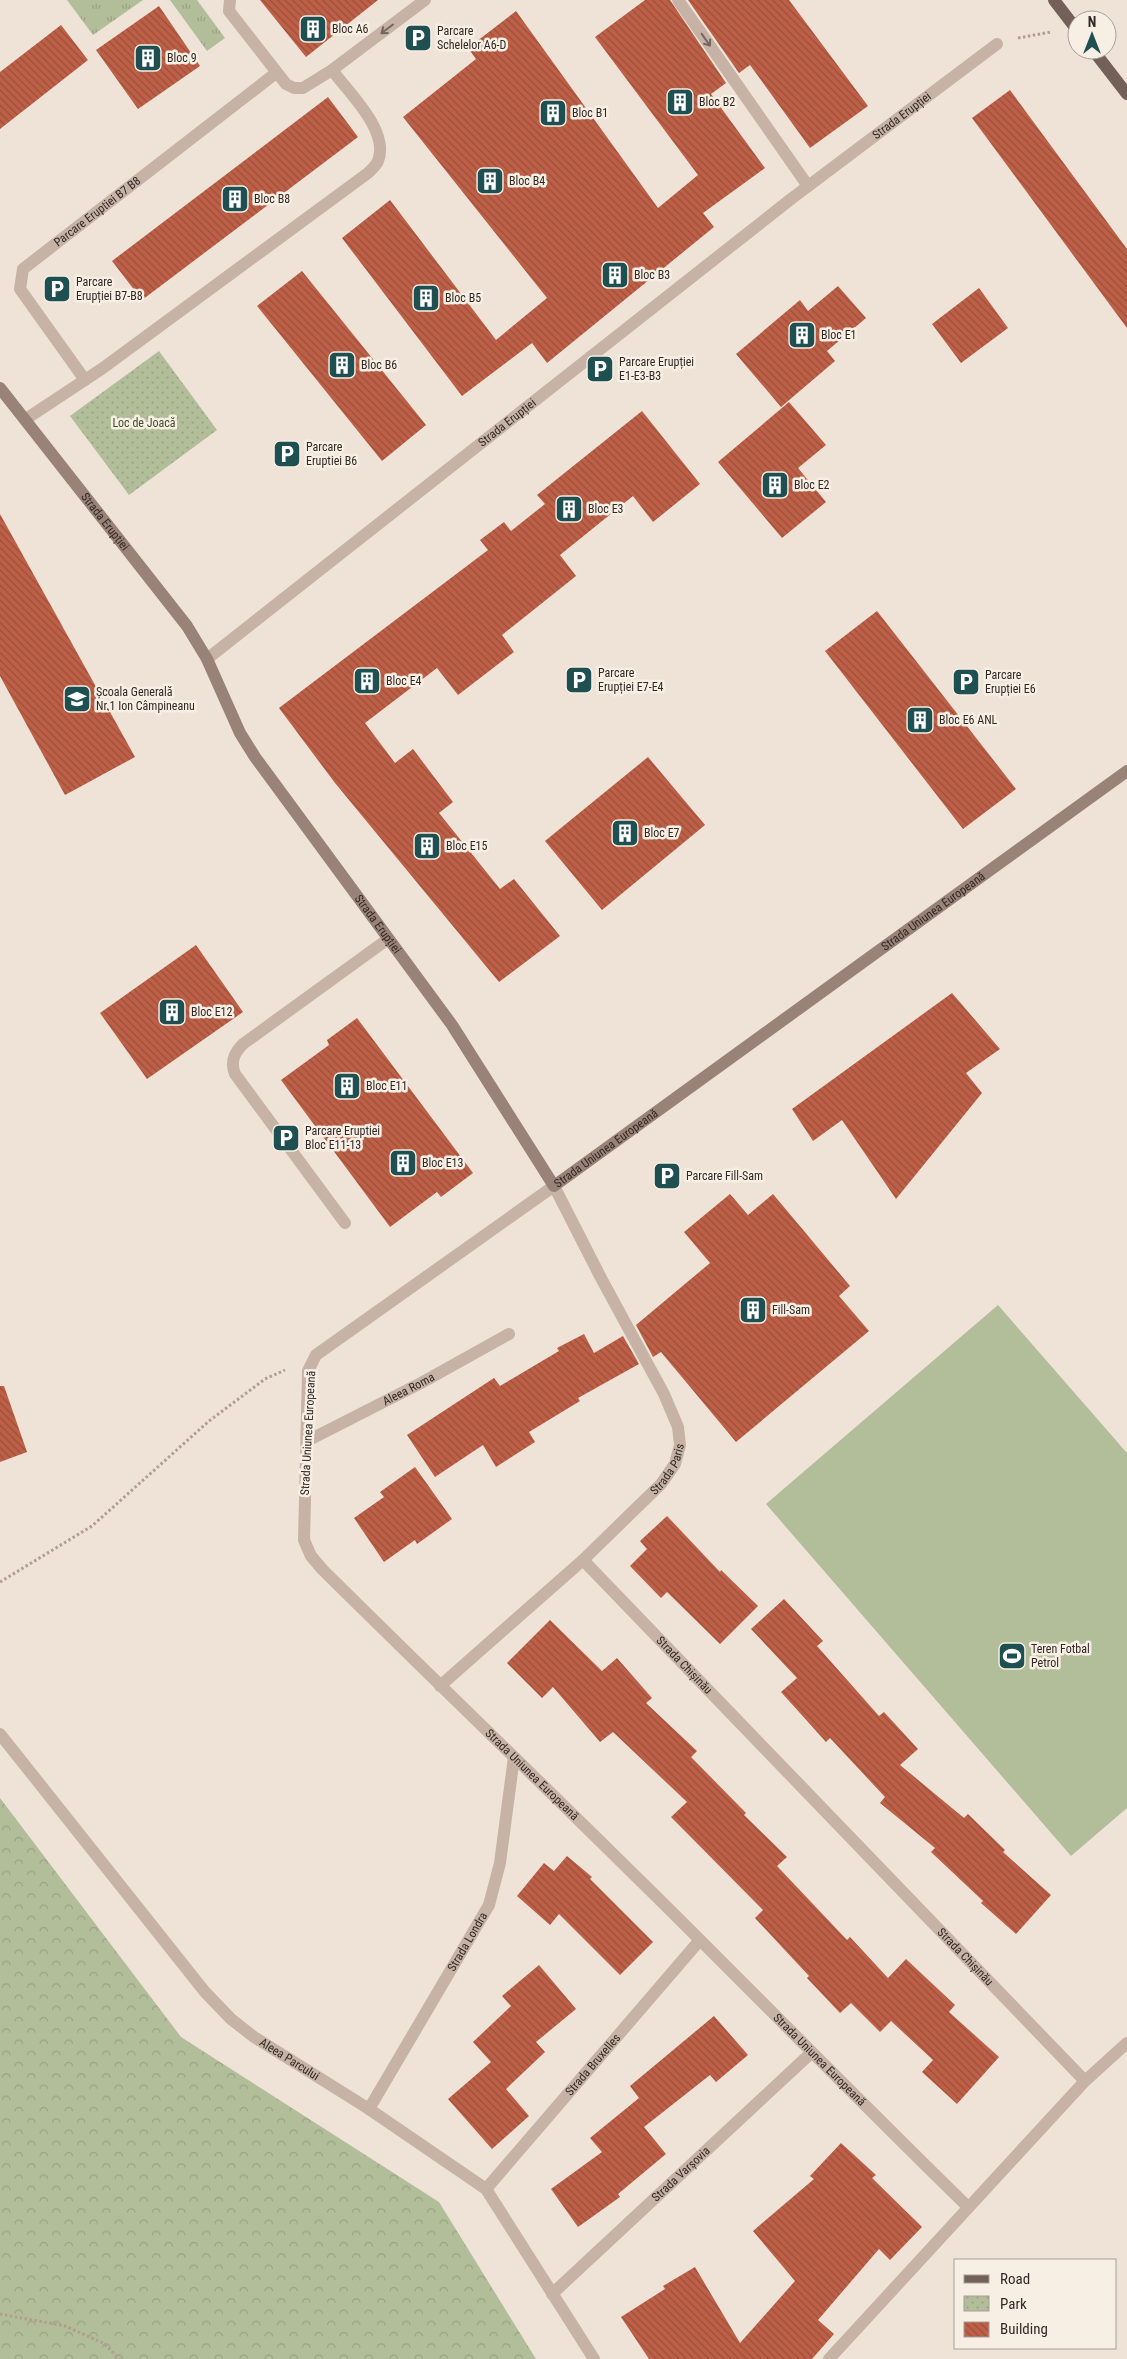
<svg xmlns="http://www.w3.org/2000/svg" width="1127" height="2359" viewBox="0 0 1127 2359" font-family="'Roboto Condensed',sans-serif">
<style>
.grass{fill:url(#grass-tufts)}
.forest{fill:url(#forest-crowns)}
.park{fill:url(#park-dots)}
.garden{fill:#b2bd99}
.building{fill:url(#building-back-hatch)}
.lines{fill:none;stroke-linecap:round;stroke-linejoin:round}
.path{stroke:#b29d8f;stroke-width:3;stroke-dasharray:2.5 2.5;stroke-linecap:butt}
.street{stroke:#c6b3a5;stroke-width:12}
.secondary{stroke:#998277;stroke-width:12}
.primary{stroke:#736058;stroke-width:12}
.oneway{stroke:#75675f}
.labels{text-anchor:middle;stroke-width:5;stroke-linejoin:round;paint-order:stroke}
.poi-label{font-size:12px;fill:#322926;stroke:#f7eee4;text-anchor:start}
.street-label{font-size:12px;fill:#322926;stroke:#f7eee4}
.park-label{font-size:12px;fill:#434f2b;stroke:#f7eee4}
</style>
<defs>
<pattern id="grass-tufts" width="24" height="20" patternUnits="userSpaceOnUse" patternTransform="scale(1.25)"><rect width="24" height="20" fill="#b2bd99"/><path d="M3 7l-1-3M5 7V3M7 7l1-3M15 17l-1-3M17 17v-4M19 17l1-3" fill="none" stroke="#9aa284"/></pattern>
<pattern id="forest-crowns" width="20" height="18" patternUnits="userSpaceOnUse" patternTransform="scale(1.25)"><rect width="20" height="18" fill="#b2bd99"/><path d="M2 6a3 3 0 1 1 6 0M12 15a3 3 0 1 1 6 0" fill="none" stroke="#9aa284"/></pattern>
<pattern id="park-dots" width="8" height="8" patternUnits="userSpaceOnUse" patternTransform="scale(1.25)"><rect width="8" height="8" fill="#b2bd99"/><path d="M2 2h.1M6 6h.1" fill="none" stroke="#9aa284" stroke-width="1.8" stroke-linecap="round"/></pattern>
<pattern id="building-back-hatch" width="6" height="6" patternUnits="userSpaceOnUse" patternTransform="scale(1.25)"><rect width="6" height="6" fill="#be6047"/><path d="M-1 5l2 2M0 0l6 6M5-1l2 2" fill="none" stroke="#9b4f3b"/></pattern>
</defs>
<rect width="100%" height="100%" fill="#efe3d8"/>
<!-- grass -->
<g class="grass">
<polygon points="67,0 143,0 93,35"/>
<polygon points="170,0 197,0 225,38 207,51"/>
</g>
<!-- forest -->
<polygon class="forest" points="0,1798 181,2037 439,2202 536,2359 0,2359"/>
<!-- park -->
<polygon class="park" points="159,351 217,430 129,495 70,416"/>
<!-- garden -->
<polygon class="garden" points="998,1305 1127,1453 1127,1808 1071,1856 766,1504"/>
<!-- building -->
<g class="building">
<polygon points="260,0 378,0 306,57"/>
<polygon points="645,0 670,0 726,83 711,94 765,168 703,213 714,227 547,363 532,343 462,396 342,238 390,200 496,340 547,298 403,117 476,59 468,48 516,11 658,208 698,175 595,37"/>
<polygon points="688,0 789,0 868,106 810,148 750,65 739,73"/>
<polygon points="159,6 200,66 138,109 96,50"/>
<polygon points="61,25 88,60 0,129 0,72"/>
<polygon points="1010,90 1127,249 1127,328 972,118"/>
<polygon points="328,97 358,137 142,300 112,261"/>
<polygon points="302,271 426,425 382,461 257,306"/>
<polygon points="838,286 866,318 827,351 835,361 781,407 736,354 800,300 808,311"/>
<polygon points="979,288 1008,328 961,363 932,324"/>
<polygon points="789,402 826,445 798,468 826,502 782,538 718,462"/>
<polygon points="642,411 700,484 653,522 633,496 560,555 576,576 502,635 514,652 458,695 437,668 365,723 395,763 413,749 453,802 439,813 500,889 514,879 560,936 499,982 335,783 279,708 488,550 480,540 504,522 511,531 545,504 537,495"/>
<polygon points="0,514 135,757 65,795 0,676"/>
<polygon points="877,611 1016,789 963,829 825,651"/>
<polygon points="648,757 705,825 602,910 545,841"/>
<polygon points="196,945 243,1012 147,1079 100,1013"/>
<polygon points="952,993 1000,1049 966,1073 982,1093 896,1199 842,1120 813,1141 792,1109"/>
<polygon points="357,1018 473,1173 441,1197 437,1192 390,1227 281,1080 329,1045 327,1040"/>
<polygon points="730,1194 748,1215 773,1194 850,1286 839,1296 869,1331 736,1442 661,1352 653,1357 636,1325 710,1263 684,1232"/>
<polygon points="584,1334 594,1353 623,1336 639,1364 578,1398 580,1401 529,1432 535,1442 496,1467 483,1445 435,1477 407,1435 494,1378 500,1386 559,1351 557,1348"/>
<polygon points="0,1386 4,1386 27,1452 0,1462"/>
<polygon points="415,1467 452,1519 417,1544 415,1540 384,1562 354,1518 384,1497 380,1492"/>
<polygon points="667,1516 720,1572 721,1570 758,1606 720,1644 667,1592 661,1598 630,1566 647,1549 640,1541"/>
<polygon points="784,1599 823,1641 817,1646 879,1716 884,1712 918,1749 900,1765 964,1818 968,1814 1005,1850 1003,1852 1051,1895 1016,1934 981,1903 983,1901 931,1852 935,1848 880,1803 885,1797 830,1738 826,1742 781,1692 797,1678 751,1629"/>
<polygon points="550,1620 602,1671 617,1658 652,1698 646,1703 697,1751 691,1757 746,1813 744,1815 787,1857 777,1866 847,1940 850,1937 888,1978 906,1959 955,2005 949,2012 999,2057 957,2104 922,2072 933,2060 891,2021 880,2032 851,2003 840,2013 807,1978 809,1976 755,1918 763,1910 671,1817 687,1802 613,1732 600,1742 553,1687 542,1698 507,1663"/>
<polygon points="567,1856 592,1877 590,1879 653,1942 620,1975 559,1914 550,1925 517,1896 544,1863 554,1871"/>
<polygon points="539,1965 576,2009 536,2042 545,2052 506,2089 529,2116 492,2149 448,2099 491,2062 473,2042 511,2006 502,1996"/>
<polygon points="714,2016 748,2055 716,2082 710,2075 644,2127 666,2154 618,2194 620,2197 578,2227 551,2189 602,2152 590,2138 639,2098 630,2086"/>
<polygon points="841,2143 876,2175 872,2178 922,2227 890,2260 879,2249 818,2320 834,2334 812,2359 649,2359 621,2317 665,2289 663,2286 695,2267 740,2343 795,2281 753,2231 814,2179 810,2176"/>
</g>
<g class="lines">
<!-- path -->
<g class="path">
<polyline points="1018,38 1051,32"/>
<polyline points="0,1582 92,1526 209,1421 265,1379 285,1370"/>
<polyline points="0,2314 65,2326 103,2343 120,2359"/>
</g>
<!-- street -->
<g class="street">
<polyline points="230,0 229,11 286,84 294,88 303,88 332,70 425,0"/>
<polyline points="678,0 808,186"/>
<path id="s1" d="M85,380L20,289L23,269L276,73"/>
<path d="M26,419L103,368L368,173C371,170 376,166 378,161C390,131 349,93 332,70"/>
<path id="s2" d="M207,659L791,199L997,44"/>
<path d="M345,1223L235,1074C230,1062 234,1053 243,1044L388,939"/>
<path id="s3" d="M307,1441L421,1383L509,1334"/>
<path id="s4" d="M583,1560L1085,2081"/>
<path id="s5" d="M440,1686L583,1560L661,1484L675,1464L680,1445L678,1427L664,1394L601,1278L554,1186L316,1355L308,1371L304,1540L311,1556L322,1569C447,1693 575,1815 700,1940C789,2029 878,2119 968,2207"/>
<path id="s6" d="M0,1734L205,1992L231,2019L254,2037L369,2109L486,2189L594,2359"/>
<path id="s7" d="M369,2109L489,1905L500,1863L514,1757"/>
<path id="s8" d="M486,2189L700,1940"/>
<path id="s9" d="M552,2294L811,2053"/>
<polyline points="829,2359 1085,2081 1127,2043"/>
</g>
<!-- secondary -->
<path class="secondary" id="s10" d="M0,388L187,626L207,659L240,733L255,757L452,1025L554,1186L1127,771"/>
<!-- primary -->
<g class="primary">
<polyline points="1054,0 1077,30"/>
<polyline points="1093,50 1127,94"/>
</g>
</g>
<!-- one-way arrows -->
<defs><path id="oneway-shaft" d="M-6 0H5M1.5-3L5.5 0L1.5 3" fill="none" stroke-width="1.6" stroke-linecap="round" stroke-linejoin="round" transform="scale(1.25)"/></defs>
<g class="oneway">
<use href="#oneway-shaft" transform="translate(387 29) rotate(143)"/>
<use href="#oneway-shaft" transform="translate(706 40) rotate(55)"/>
</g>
<!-- icons -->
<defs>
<g id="building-square" transform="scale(1.4375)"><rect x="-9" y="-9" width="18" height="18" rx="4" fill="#1e4f51" stroke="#f7eee4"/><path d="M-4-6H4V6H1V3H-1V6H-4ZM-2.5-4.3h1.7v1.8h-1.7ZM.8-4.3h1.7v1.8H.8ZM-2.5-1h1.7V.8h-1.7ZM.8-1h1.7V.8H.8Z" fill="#fff"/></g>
<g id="parking-square" transform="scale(1.4375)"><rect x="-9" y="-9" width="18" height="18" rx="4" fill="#1e4f51" stroke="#f7eee4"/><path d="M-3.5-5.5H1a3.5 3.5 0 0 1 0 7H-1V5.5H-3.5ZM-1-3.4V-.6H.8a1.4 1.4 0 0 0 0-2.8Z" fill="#fff"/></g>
<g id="school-square" transform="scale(1.4375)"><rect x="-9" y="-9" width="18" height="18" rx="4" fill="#1e4f51" stroke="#f7eee4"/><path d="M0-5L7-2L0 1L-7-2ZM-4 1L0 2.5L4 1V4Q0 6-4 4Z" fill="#fff"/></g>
<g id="stadium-square" transform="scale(1.4375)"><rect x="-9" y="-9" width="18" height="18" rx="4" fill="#1e4f51" stroke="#f7eee4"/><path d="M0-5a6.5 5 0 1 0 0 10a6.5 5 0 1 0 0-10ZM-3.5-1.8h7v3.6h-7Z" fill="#fff"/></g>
</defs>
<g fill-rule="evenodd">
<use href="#building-square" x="313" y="29"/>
<use href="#parking-square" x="418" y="38"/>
<use href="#building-square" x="148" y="58"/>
<use href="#building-square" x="680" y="102"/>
<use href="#building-square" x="553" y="113"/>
<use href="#building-square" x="490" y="181"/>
<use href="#building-square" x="235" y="199"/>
<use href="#building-square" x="615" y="275"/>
<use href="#parking-square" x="57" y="289"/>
<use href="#building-square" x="426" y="298"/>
<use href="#building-square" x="802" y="335"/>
<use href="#building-square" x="342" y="365"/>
<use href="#parking-square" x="600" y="369"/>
<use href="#parking-square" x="287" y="454"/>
<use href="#building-square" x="775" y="485"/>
<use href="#building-square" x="569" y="509"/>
<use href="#parking-square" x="579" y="680"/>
<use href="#building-square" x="367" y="681"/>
<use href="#parking-square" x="966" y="682"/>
<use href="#school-square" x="77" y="699"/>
<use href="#building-square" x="920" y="720"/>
<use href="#building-square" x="625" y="833"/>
<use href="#building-square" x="427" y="846"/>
<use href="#building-square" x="172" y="1012"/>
<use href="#building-square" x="347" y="1086"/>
<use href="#parking-square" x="286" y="1138"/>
<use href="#building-square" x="403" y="1163"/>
<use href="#parking-square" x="667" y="1176"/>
<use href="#building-square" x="753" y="1310"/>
<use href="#stadium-square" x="1012" y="1656"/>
</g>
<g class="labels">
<!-- poi labels -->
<g class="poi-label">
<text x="332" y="33">Bloc A6</text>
<text x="437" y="35">Parcare<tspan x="437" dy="14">Schelelor A6-D</tspan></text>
<text x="167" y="62">Bloc 9</text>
<text x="699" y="106">Bloc B2</text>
<text x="572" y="117">Bloc B1</text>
<text x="509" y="185">Bloc B4</text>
<text x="254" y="203">Bloc B8</text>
<text x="634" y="279">Bloc B3</text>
<text x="76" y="286">Parcare<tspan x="76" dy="14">Erupției B7-B8</tspan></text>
<text x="445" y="302">Bloc B5</text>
<text x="821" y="339">Bloc E1</text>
<text x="619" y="366">Parcare Erupției<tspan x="619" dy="14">E1-E3-B3</tspan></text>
<text x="361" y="369">Bloc B6</text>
<text x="306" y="451">Parcare<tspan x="306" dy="14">Eruptiei B6</tspan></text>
<text x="794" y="489">Bloc E2</text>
<text x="588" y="513">Bloc E3</text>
<text x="598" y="677">Parcare<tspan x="598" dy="14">Erupției E7-E4</tspan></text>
<text x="985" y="679">Parcare<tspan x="985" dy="14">Erupției E6</tspan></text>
<text x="386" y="685">Bloc E4</text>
<text x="96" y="696">Școala Generală<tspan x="96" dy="14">Nr.1 Ion Câmpineanu</tspan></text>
<text x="939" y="724">Bloc E6 ANL</text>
<text x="644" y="837">Bloc E7</text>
<text x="446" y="850">Bloc E15</text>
<text x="191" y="1016">Bloc E12</text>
<text x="366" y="1090">Bloc E11</text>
<text x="305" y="1135">Parcare Eruptiei<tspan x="305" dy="14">Bloc E11-13</tspan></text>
<text x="422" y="1167">Bloc E13</text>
<text x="686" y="1180">Parcare Fill-Sam</text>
<text x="772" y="1314">Fill-Sam</text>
<text x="1031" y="1653">Teren Fotbal<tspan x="1031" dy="14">Petrol</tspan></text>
</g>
<!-- street labels -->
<g class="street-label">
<text dy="4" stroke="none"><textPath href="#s2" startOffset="882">Strada Erupției</textPath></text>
<text dy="4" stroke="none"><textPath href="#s1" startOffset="226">Parcare Eruptiei B7 B8</textPath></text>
<text dy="4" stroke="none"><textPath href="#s2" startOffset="382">Strada Erupției</textPath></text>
<text dy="4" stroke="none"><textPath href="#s10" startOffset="170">Strada Erupției</textPath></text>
<text dy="4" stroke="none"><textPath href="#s10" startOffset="1442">Strada Uniunea Europeană</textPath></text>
<text dy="4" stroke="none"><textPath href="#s10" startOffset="658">Strada Erupției</textPath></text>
<text dy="4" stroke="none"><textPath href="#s10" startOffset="1038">Strada Uniunea Europeană</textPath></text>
<text dy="4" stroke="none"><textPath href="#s3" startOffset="114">Aleea Roma</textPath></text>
<text transform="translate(308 1433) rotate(-87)" y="4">Strada Uniunea Europeană</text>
<text dy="4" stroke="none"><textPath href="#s5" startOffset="316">Strada Paris</textPath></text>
<text dy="4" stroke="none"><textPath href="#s4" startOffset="146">Strada Chișinău</textPath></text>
<text dy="4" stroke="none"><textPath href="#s5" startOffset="1440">Strada Uniunea Europeană</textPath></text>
<text dy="4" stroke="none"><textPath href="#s7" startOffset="194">Strada Londra</textPath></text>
<text dy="4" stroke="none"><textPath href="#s4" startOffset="551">Strada Chișinău</textPath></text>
<text dy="4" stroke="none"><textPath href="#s6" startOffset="438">Aleea Parcului</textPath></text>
<text dy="4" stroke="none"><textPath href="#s5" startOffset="1845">Strada Uniunea Europeană</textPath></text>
<text dy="4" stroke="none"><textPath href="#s8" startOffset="164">Strada Bruxelles</textPath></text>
<text dy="4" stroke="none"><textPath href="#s9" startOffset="176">Strada Varșovia</textPath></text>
</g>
<!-- park labels -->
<g class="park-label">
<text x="144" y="427">Loc de Joacă</text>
</g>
</g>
<!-- legend -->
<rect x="954" y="2259" width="162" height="90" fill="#f7eee4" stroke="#a89f98"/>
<rect x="964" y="2275" width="25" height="8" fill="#736058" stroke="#a89f98"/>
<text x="1000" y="2284" font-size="15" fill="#322926">Road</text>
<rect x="964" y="2296" width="25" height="15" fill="url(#park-dots)" stroke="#a89f98"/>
<text x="1000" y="2309" font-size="15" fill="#322926">Park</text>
<rect x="964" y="2322" width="25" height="15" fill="url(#building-back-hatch)" stroke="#a89f98"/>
<text x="1000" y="2334" font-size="15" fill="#322926">Building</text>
<!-- north arrow -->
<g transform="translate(1092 35)"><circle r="24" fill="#f7eee4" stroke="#a89f98"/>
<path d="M0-4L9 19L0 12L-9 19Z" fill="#1e4f51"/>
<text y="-8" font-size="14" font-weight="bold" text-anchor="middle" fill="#322926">N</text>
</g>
</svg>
